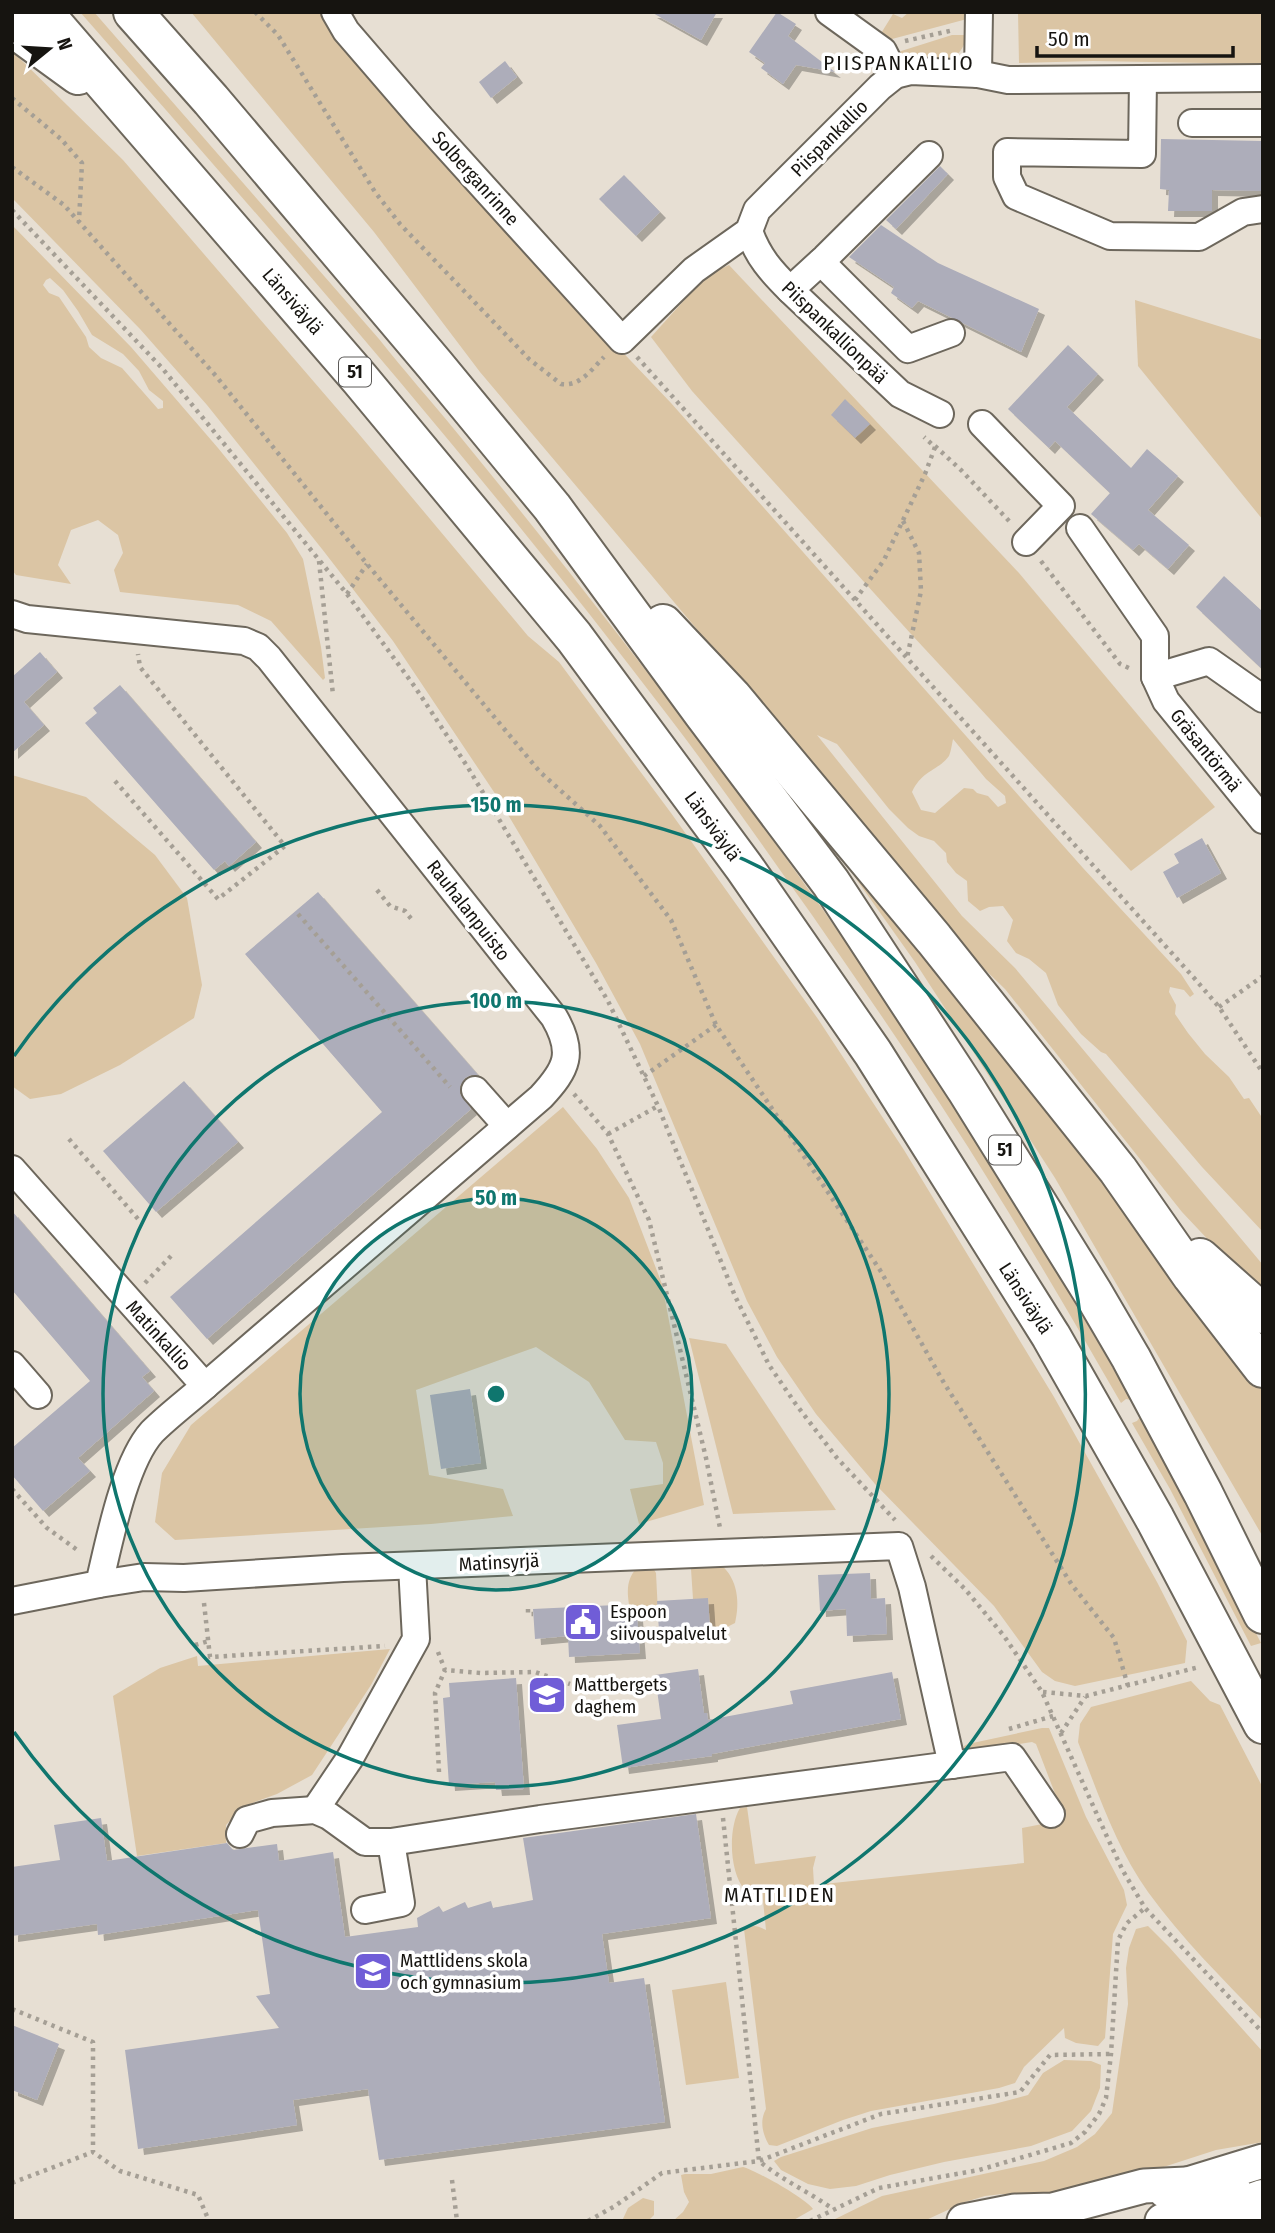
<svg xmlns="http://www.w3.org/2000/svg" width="1275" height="2233" viewBox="0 0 1275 2233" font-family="'Fira Sans Condensed',sans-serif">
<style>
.green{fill:#dbc5a4;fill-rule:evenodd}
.building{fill:#adadba;filter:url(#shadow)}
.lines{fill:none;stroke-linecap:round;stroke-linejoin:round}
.minor-casing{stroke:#6d675c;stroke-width:30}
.major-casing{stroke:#6d675c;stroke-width:37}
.highway-casing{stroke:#6d675c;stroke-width:42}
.path{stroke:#a59f95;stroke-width:4.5;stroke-dasharray:3.5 5;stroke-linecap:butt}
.minor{stroke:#fff;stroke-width:26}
.major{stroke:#fff;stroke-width:33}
.highway{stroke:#fff;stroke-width:38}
.ring{fill:none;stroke:#0f766e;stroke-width:3.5}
.labels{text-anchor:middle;stroke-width:7;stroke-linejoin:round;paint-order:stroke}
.shield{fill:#fff;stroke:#5c5a58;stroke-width:2}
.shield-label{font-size:18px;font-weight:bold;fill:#161410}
.street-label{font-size:19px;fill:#161410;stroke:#fff}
.poi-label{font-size:19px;fill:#161410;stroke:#fff;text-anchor:start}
.neighbourhood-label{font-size:21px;letter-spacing:2px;fill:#161410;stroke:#fff}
.centre{fill:#0f766e;stroke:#fff;stroke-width:3.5}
.ring-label{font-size:21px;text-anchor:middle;font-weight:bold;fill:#0f766e;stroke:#fff;stroke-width:7;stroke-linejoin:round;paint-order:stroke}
</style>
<defs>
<filter id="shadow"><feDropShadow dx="6" dy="6" stdDeviation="0" flood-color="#0004"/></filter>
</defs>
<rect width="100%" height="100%" fill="#e7dfd3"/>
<!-- green -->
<g class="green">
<path d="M80,12H94L379,339C405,372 432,402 458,434C584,588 706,745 821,907C933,1066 1035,1231 1131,1400L1126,1399L1121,1403C1080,1332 1039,1261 996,1192C938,1097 875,1006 812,915C765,849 718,781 669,717C484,473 282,242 80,12Z"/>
<path d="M191,12H326L611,340L671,403L1083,868L1181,974L1194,994L1190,997L1184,990L1170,987L1169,992L1176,1005L1175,1014L1188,1033L1205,1054L1229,1077L1244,1099L1249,1098L1263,1119V1232L1202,1167L1106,1054L1101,1052L1081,1034L1058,1005L1046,973L1029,959L1016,953L1007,941L1013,920L1003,906L989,907L980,911L968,901L967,881L956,873L947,862L946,853L934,841L919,836L908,828L889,809L837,744L817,735L962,916L1015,968L1263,1265V1298L1182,1212L1005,989L948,934L733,672L480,372L374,232ZM953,739L986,779L1005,796L1006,803L998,807L988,796L977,793L973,789L964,788L935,813L921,810L912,792C922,770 938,771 949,756C951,751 952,744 953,739Z"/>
<polygon points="909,12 968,12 967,19 892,39 887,39 880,35 893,14 902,18"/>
<polygon points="1018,12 1263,12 1263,64 1093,61 1019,63"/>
<path d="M952,35H967C960,68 934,62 907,61L898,52Z"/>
<polygon points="12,51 123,160 358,433 528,636 559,662 671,813 818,1019 904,1150 1054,1397 1157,1582 1187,1641 1185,1663 1075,1686 1055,1681 1042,1672 994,1606 875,1484 816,1414 777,1357 747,1301 640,1044 596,963 498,798 393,641 322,549 207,405 140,329 12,198"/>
<path d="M12,225L131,347L218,448L287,533L303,559L321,647L325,678L323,680L271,621L238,605L120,592L114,570L123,553L118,535L98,520L71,530L58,565L71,584L16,575L12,570ZM50,278L63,290L78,311L92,335L123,354L139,371L149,390L163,401V408L158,409L122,368L101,358L89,347L86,337L59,297L49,293L43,285L46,280Z"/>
<polygon points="729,265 1019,573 1215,807 1131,871 911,634 692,391 651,337 707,275"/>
<polygon points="1135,300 1263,340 1263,520 1138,366"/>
<polygon points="12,775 86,797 155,855 187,898 202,985 194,1018 120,1065 61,1094 30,1099 12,1086"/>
<polygon points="825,835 970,1011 1263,1389 1263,1537 1055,1178 915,962"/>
<polygon points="563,1107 597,1149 629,1198 662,1284 704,1505 639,1524 630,1489 663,1484 663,1463 656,1442 625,1440 589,1382 536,1347 416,1390 429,1475 503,1489 513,1516 431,1524 175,1540 155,1522 162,1473 191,1425"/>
<polygon points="689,1338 726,1344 836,1510 733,1514"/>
<polygon points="1140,1417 1214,1551 1261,1643 1251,1646 1170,1489 1132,1423 1137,1421"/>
<path d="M721,1565C738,1579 740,1603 735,1623L727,1627L710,1628L708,1599H693L691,1569L693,1566Z"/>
<path d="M653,1568L656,1573L658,1613L631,1615C628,1599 624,1582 636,1569Z"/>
<polygon points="390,1649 371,1685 312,1775 277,1794 244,1806 226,1825 226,1843 137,1856 113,1696 160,1668 197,1656 198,1666"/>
<path d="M1191,1681L1210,1701L1220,1705L1263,1788V2021C1223,1979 1182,1939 1148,1892C1116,1847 1098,1793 1078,1742L1080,1724L1091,1707Z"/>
<path d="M1042,1728H1049L1086,1817L1124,1890L1127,1905L1113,1934L1105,2038L1098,2046L1076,2043L1065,2038L1064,2028L1024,2067L1015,2083L999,2088L871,2111L843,2120L777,2146L769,2145C763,2135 759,2121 766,2109L744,1929C754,1924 757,1926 766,1930L762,1891L745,1890C729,1872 728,1828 740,1808L747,1807L755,1864L816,1856L813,1868L814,1885L1024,1863L1022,1828L1063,1820L1064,1817L1036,1744L1032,1742L989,1749L964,1750V1746L968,1744Z"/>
<polygon points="1148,1926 1169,1947 1263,2052 1263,2142 1216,2150 1114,2183 1081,2190 1046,2194 1002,2194 985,2196 965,2202 924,2221 831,2221 882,2196 1044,2161 1077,2147 1095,2134 1112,2113 1128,2004 1126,1968 1129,1948 1136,1929"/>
<polygon points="726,1982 739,2078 686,2085 672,1990"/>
<polygon points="1064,2060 1091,2061 1101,2065 1100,2088 1091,2111 1072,2131 1031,2146 944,2162 890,2175 856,2186 830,2189 808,2184 781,2170 774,2161 781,2157 872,2128 994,2104 1028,2095 1043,2073"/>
<path d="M743,2167C757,2171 805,2198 813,2209L792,2221H673L683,2212L689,2202L684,2192L681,2175L685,2174H711Z"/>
<polygon points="643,2198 654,2201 654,2215 648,2221 622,2221 628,2208"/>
</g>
<!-- building -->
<g class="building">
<polygon points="651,12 717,12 701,40"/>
<polygon points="777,12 796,24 788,36 835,72 796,65 783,84 761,68 765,63 749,52"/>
<polygon points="505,61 517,77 491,98 479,82"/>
<polygon points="1161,139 1263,141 1263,191 1212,190 1212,211 1168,211 1169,190 1160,189"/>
<polygon points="940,166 948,174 896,229 886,220"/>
<polygon points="624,175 660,212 636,236 599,199"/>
<polygon points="881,225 938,263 1039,309 1021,352 918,301 912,308 891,293 894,287 849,257"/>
<polygon points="1068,345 1098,374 1067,407 1131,468 1147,449 1178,476 1148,510 1189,545 1168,569 1139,544 1133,550 1091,514 1110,493 1055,441 1049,448 1008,409"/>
<polygon points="845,399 870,424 855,438 831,415"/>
<polygon points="1224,576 1263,612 1263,670 1196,607"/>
<polygon points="40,652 57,672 24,702 44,725 12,753 12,677"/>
<polygon points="120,685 256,842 229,866 225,861 214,870 85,723 97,713 93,708"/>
<polygon points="1202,838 1221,873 1177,898 1163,872 1179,863 1174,854"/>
<polygon points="318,892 478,1075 471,1075 465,1078 460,1086 460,1094 471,1109 207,1339 170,1297 382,1112 245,954"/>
<polygon points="184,1081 238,1142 156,1212 103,1151"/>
<polygon points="12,1211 150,1371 142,1377 154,1391 78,1458 90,1471 43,1511 12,1475 12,1448 90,1381 12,1290"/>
<polygon points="470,1389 481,1463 441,1469 430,1395"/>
<polygon points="870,1573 871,1599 885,1598 887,1634 847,1636 846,1609 820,1611 818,1575"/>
<polygon points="708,1598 710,1628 659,1631 657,1601"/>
<polygon points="616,1605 616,1616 637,1615 640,1653 569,1657 568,1636 535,1639 533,1609"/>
<polygon points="698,1669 704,1713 707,1713 708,1720 793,1704 790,1691 892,1672 901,1719 712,1754 712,1756 623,1768 617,1725 661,1719 655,1675"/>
<polygon points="516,1678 524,1789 496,1790 495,1782 449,1785 443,1698 450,1697 449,1683"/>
<polygon points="696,1814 711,1918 602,1934 609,1983 644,1978 665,2122 379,2160 368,2089 293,2100 297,2125 138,2149 125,2050 279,2028 256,1996 270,1994 258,1910 98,1935 97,1924 12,1936 12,1867 60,1860 54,1825 101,1818 107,1861 227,1843 233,1850 277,1844 279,1861 333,1852 345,1937 418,1927 417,1918 439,1906 443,1912 465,1902 468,1908 491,1901 493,1908 533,1900 523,1838"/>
<polygon points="12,2025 59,2044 37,2100 12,2090"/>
</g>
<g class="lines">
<!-- minor casing -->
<g class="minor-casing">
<g id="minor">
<polyline points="335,12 346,31 421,118 622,340 694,270 749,231 757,210 880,87 895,75 911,71 978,74 1008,80 1263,78"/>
<polyline points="829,12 883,51 895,75"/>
<polyline points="978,74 979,12"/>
<polyline points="1143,79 1142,154 1007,152 1007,177 1016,196 1110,236 1199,237 1243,212 1263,209"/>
<polyline points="1192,123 1263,123"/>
<path d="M749,231C758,257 771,271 790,290L900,394L940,414"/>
<polyline points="821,262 908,349 951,333"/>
<polyline points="790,290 825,258 929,155"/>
<polyline points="982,424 1061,506 1026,542"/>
<polyline points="1080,528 1155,636 1155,677 1166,701 1263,820"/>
<path d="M12,614L27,619L244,641L258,647L269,658L554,1017C575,1053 567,1069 541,1097L205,1386"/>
<polyline points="1155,677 1209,661 1263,699"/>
<polyline points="475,1090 507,1126"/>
<path d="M12,1169L205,1386C188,1401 168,1416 152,1432C124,1463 109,1543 99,1584L12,1601"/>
<polyline points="12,1365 38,1395"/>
<polyline points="99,1584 144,1577 184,1578 343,1568 899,1546 912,1587 952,1765"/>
<polyline points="315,1810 350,1758 416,1639 412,1566"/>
<polyline points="240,1834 247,1820 272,1813 315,1810 329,1816 365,1842 391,1842 540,1819 1012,1757 1051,1814"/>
<polyline points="365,1910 401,1903 391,1842"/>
</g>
</g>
<!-- major casing -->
<g class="major-casing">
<g id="major">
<polyline points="1165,2191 1263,2161"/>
<polyline points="964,2221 1015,2211 1053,2210 1144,2186 1186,2184"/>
<polyline points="1162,2221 1208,2199 1234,2190"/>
</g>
</g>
<!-- highway casing -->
<g class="highway-casing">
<g id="highway">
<polyline points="43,12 360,379 574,637 744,867 873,1053 1051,1336 1155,1519 1263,1724"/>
<polyline points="133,12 211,100 435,365 552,507 703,713 831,883 966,1089 1093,1293 1131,1358 1203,1493 1263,1614"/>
<polyline points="12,27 78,75"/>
<polyline points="663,624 732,697 934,939 1118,1170 1192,1276 1263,1368"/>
<polyline points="1200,1258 1263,1314"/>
<polyline points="1222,2221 1246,2205 1263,2199"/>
</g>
</g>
<!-- path -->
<g class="path">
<path d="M255,12L278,35L375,192L400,224L529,359L561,384C580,387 592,369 604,357"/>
<polyline points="905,41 954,30"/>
<polyline points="12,98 61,139 82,163 79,221"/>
<polyline points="12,167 64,205 216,376 367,564 540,772 600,826 671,920 716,1025 880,1270 944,1383 1072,1585 1114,1638 1128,1686"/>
<polyline points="12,210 162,368 347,594 415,687 467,766 608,1001 658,1106 735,1296 769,1365 795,1403 837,1458 895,1520"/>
<polyline points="637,357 1195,979 1219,1007 1263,1073"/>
<polyline points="935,446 961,470 1010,522"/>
<polyline points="903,521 919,553 921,591 907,658"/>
<polyline points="319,561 333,695"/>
<polyline points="1041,561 1120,664 1131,669"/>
<polyline points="347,594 367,564"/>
<polyline points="855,600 884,560 925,474 935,447 924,437"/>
<polyline points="115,781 218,899 285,846 140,667 138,654"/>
<polyline points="377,890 390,906 405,911 413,921"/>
<polyline points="298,914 450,1087"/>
<polyline points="1219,1007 1263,976"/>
<polyline points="644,1076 716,1025"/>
<polyline points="574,1094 608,1134 649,1220 706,1458 720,1528"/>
<polyline points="608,1134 658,1106"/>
<polyline points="69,1139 138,1219"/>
<polyline points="145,1283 171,1256"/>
<polyline points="12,1489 47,1528 80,1552"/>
<polyline points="931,1556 965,1589 1004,1636 1042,1692 1108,1839 1123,1871 1145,1908 1263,2033"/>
<polyline points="204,1603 210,1657 385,1646"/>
<polyline points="528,1609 528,1614 533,1614"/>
<polyline points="195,1645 209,1641"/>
<polyline points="438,1652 445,1670 481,1673 535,1672 570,1684"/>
<polyline points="1043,1692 1086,1696 1199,1667"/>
<polyline points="1009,1729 1053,1716"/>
<polyline points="1061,1733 1085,1697"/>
<polyline points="439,1772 435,1693 445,1670"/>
<path d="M723,1818L759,2161C782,2180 809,2192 833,2209"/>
<polyline points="12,2009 93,2042 93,2152 120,2171 198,2195 209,2221"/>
<polyline points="452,2180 457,2221"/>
<polyline points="12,2183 93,2152"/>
<polyline points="588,2221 615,2206 662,2173 759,2161 881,2114 1020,2092 1050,2055 1111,2054"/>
<polyline points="810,2221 879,2188 979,2170 1071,2143 1085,2132 1099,2114 1106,2098 1111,2054 1118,1940 1127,1923 1145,1908"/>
</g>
<!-- minor -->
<use href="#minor" class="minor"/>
<!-- major -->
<use href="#major" class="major"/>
<!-- highway -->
<use href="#highway" class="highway"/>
</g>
<!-- distance rings -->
<circle cx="496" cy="1394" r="196" fill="#0f766e" fill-opacity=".12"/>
<g class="ring">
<circle cx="496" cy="1394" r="196"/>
<circle cx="496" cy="1394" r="393"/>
<path d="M14 1056A589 589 0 1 1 14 1732"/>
</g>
<!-- icons -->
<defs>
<g id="civic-square" transform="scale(2.0125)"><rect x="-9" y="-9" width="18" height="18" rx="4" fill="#705dd7" stroke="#fff"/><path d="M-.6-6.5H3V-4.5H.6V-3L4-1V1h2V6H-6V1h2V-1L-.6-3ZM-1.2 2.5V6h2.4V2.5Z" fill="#fff"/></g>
<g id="school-square" transform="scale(2.0125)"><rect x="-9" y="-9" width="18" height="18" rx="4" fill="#705dd7" stroke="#fff"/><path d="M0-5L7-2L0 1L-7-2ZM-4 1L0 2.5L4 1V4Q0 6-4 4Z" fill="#fff"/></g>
</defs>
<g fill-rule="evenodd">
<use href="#civic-square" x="583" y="1622"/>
<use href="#school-square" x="547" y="1695"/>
<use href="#school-square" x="373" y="1971"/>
</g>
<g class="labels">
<!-- shield labels -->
<g class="shield">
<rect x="339" y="357.5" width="32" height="29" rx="5"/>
<rect x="989" y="1135.5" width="32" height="29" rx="5"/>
</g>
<g class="shield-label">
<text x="355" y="378">51</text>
<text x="1005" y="1156">51</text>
</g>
<!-- street labels -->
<g class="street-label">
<text transform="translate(829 138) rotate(-45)" y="7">Piispankallio</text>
<text transform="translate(476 178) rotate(48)" y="7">Solberganrinne</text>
<text transform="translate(293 301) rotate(49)" y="7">Länsiväylä</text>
<text transform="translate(835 332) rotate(44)" y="7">Piispankallionpää</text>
<text transform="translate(1206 750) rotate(51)" y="7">Gräsantörmä</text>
<text transform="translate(713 826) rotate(54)" y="7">Länsiväylä</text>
<text transform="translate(469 910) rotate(52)" y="7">Rauhalanpuisto</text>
<text transform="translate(1026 1298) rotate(57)" y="7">Länsiväylä</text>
<text transform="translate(159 1335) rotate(48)" y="7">Matinkallio</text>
<text transform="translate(499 1562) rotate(-3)" y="7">Matinsyrjä</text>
</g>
<!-- poi labels -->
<g class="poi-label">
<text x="610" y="1618">Espoon<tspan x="610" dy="22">siivouspalvelut</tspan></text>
<text x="574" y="1691">Mattbergets<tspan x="574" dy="22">daghem</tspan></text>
<text x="400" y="1967">Mattlidens skola<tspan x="400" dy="22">och gymnasium</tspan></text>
</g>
<!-- neighbourhood labels -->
<g class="neighbourhood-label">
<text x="899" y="70">PIISPANKALLIO</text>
<text x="780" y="1902">MATTLIDEN</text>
</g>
</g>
<circle cx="496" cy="1394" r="10" class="centre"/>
<g class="ring-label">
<text x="496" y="812">150 m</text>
<text x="496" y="1008">100 m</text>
<text x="496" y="1205">50 m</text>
</g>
<!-- border -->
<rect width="1275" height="2233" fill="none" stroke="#161410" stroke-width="28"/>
<!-- north arrow -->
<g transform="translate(49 49) rotate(72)" stroke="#ffffff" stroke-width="5" paint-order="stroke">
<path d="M0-5L12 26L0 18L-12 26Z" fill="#161410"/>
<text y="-10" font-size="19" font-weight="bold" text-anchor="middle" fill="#161410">N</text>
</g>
<!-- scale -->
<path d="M1037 46v10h196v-10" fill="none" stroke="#161410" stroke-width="3.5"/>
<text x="1048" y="46" font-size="21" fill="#161410" stroke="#ffffff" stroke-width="5" paint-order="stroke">50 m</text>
</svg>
